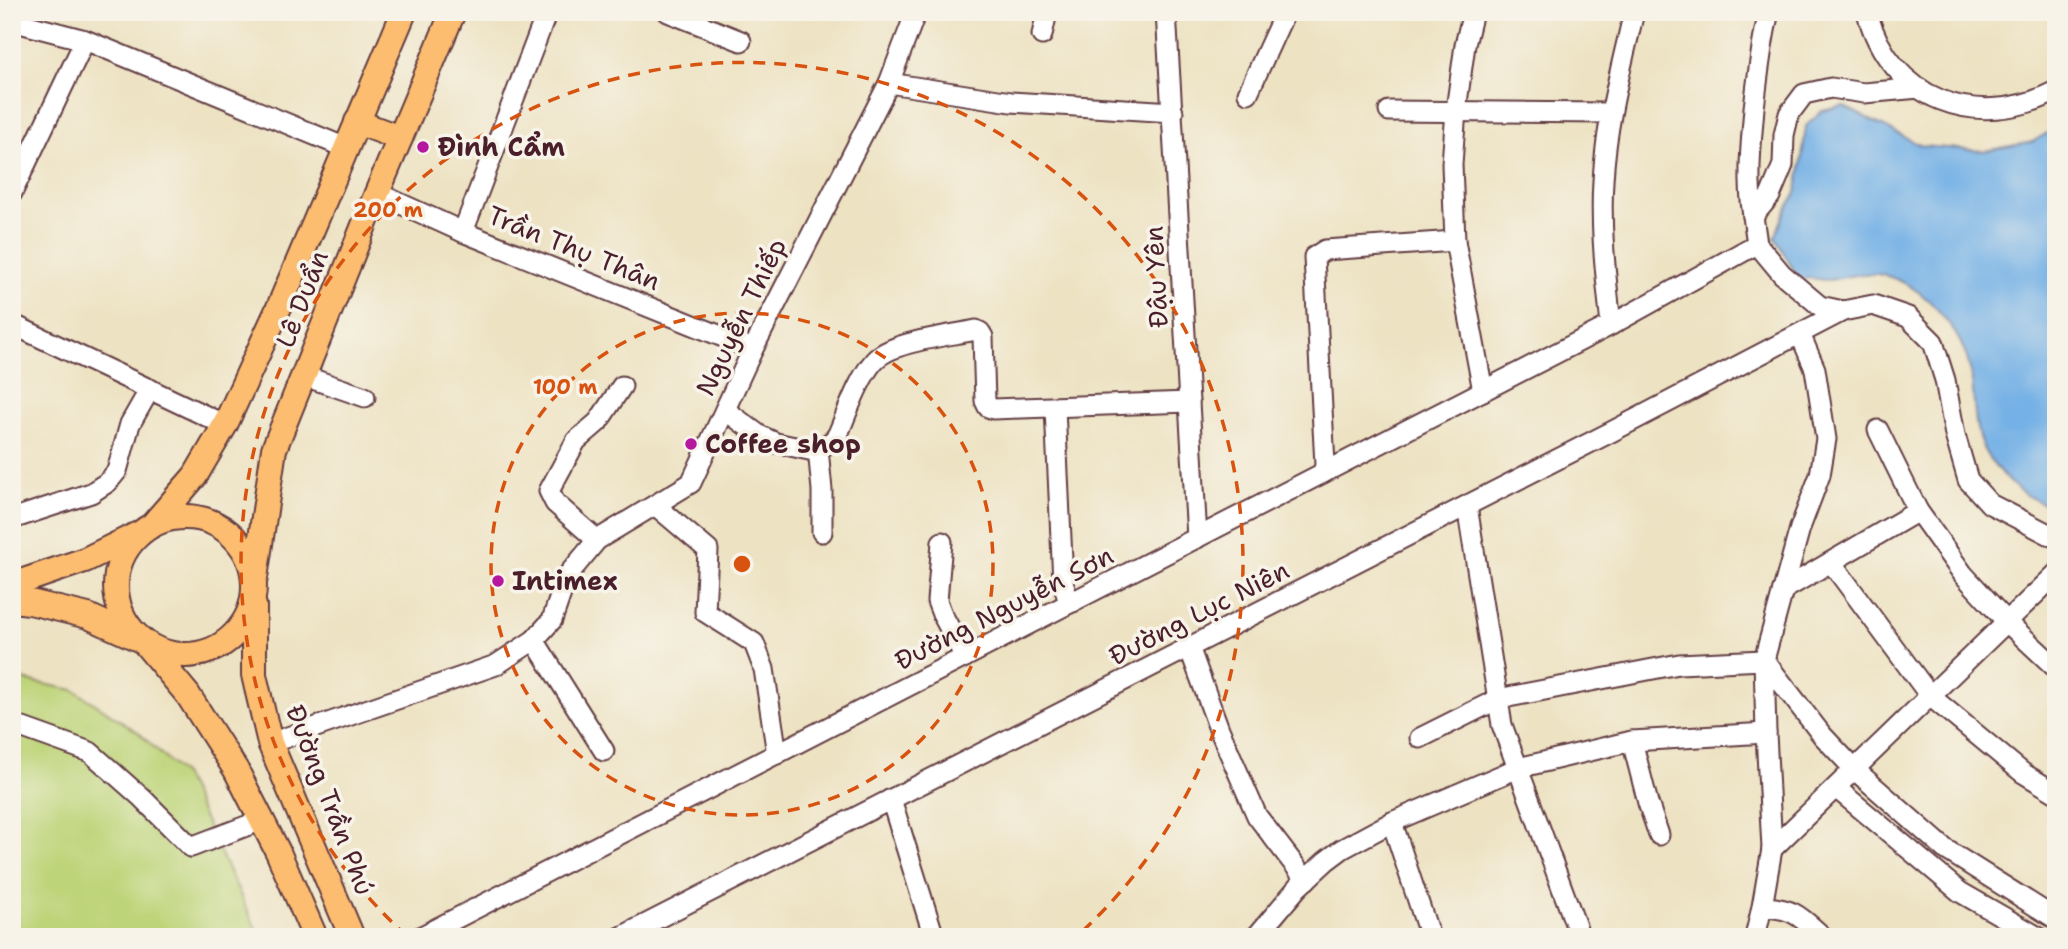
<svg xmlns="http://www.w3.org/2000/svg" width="2068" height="949" viewBox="0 0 2068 949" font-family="'Shantell Sans',sans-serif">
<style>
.green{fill:#bdd478;stroke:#847a52;stroke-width:2}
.water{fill:#74b1e6;stroke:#5f6888;stroke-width:2}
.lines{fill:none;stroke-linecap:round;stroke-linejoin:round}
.minor-casing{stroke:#623c42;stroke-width:23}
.major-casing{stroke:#623c42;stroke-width:28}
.minor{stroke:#fff;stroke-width:19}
.major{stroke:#fcbd6f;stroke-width:24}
.ring{fill:none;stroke:#d8530f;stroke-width:3.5;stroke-dasharray:12 9}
.poi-dot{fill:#b5179e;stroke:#f7f3e8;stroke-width:2.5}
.labels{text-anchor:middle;stroke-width:7;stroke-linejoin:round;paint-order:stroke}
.poi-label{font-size:26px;font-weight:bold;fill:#4a1f2b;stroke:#f7f3e8;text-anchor:start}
.street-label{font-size:26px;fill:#4a1f2b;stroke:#f7f3e8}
.centre{fill:#d8530f;stroke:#f7f3e8;stroke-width:3.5}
.ring-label{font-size:21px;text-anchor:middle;font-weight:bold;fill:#d8530f;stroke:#f7f3e8;stroke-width:7;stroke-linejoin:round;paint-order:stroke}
</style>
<rect width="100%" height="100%" fill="#f7f3e8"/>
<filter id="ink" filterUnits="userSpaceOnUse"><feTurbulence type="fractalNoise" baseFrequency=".0143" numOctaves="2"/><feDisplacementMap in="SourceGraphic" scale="14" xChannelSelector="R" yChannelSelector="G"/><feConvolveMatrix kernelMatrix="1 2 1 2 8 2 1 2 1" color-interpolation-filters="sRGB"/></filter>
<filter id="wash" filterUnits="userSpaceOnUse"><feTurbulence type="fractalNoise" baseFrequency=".00686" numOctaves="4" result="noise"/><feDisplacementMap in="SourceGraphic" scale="28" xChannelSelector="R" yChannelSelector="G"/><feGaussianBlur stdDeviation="1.57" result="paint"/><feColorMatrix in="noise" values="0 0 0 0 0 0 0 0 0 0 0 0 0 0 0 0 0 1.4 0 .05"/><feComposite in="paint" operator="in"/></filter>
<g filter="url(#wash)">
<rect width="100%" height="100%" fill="#ede2c2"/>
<!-- green -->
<polygon class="green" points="12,678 74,690 138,732 184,776 260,937 12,937"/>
<!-- water -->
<path class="water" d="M1843,106L1922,146L1984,151L2032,142L2056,128V508C2046,504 2035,501 2026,495C2010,484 1992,466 1983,448C1973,426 1975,398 1971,374C1964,332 1925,285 1883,275C1864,271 1848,277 1830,280C1819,281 1813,276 1799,279L1775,238L1783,216L1796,193L1800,174L1806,126L1822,111Z"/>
</g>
<g filter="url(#ink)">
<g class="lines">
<!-- minor casing -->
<g class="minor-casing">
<g id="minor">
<polyline points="668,12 741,41"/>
<polyline points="1166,12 1197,538"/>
<polyline points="1473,12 1465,45 1456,110 1452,164 1455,241 1483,391"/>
<path d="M1867,12C1890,100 1977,132 2056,91"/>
<polyline points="12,21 85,40 346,148"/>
<polyline points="1042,35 1047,12"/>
<polyline points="889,83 1011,102 1173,112"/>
<polyline points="1919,88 1864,93 1831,88 1804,94 1789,114 1784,135 1783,165 1770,196 1753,216 1757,244 1782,274 1820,306 1843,311 1873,305 1908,317 1933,342 1945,380 1955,435 1968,480 1990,504 2056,538"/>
<polyline points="1248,93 1285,12"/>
<polyline points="1389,111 1610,113"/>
<polyline points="12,193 85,40"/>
<polyline points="377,193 463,232 753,349"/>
<path d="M1753,216C1747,180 1751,145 1754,108C1758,76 1761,44 1769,12"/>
<polyline points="463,232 547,12"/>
<path d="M1611,325C1606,277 1600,229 1603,181C1606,123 1621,68 1634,12"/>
<polyline points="12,326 14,325 225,425"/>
<polyline points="304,376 365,397"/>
<polyline points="1055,408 1063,582 1068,600 1073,602"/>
<path d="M725,410L759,435L776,443L809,450L818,449L833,441L838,434C847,413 859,378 874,361C891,341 949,336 976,330L980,332L983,337L985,401L988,407L993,409L1189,402"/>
<polyline points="1878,430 1918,511 1963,574 2007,622 2056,668"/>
<polyline points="818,449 822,490 822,532"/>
<polyline points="1323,473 1325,465 1314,257 1325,250 1455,241"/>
<polyline points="655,505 708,550 705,612 754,643 764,669 777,754"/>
<polyline points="1467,506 1502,725 1580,937"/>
<polyline points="12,519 91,493 108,482 117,471 130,424 150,389"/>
<polyline points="597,540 555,503 549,491 576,441 598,422 622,386"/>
<polyline points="942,542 937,601 942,614 965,657"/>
<polyline points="1831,562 1930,696 2023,773 2056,793"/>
<polyline points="1783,590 1918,511"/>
<polyline points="534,640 604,751"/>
<polyline points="1189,647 1219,729 1257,816 1306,880"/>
<polyline points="12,724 90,752 142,798 191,847 262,820"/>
<polyline points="1420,738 1498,699 1679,664 1764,660 1822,735 1855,770 1945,849 2056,919"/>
<polyline points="1632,741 1648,803 1659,835"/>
<polyline points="270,743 496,665 534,640 552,620 567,576 597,540 691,483 753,349 889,83 916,12"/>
<polyline points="1836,788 1960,892 2038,937"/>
<polyline points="891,799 934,937"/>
<polyline points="1392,822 1430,937"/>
<polyline points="1772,849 2056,574"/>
<path d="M1762,907C1794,908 1800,916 1823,937"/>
<polyline points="420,937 1611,325 1757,244"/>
<polyline points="621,937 1611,432 1843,311"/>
<polyline points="1256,937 1298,887 1326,861 1342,849 1392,822 1518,768 1632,741 1766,733"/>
<polyline points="1755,937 1762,907 1772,849 1766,733 1764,660 1800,528 1820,475 1826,439 1815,369 1800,334"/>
</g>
</g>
<!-- major casing -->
<g class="major-casing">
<g id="major">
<polyline points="357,122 400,138"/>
<circle cx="185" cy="586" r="69"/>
<polyline points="155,522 195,476 225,425 280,305 404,12"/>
<polyline points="255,578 274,449 377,193 453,12"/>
<polyline points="12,585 85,560 136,535"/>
<polyline points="12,600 30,602 88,616 143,641 188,695 236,770 278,852 315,937"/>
<polyline points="254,606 254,675 270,743 352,937"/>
</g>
</g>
<!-- minor -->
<use href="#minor" class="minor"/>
<!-- major -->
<use href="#major" class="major"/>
</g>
</g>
<!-- distance rings -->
<g class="ring">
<circle cx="742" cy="564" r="251"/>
<path d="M407 936A501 501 0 1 1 1077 936"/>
</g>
<!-- markers -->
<g class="poi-dot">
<circle cx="423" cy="147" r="7"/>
<circle cx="691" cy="444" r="7"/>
<circle cx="498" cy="581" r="7"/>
</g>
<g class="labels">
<!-- poi labels -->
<g class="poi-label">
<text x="437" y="156">Đình Cẩm</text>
<text x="705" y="453">Coffee shop</text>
<text x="512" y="590">Intimex</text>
</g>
<!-- street labels -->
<g class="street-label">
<text transform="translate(574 248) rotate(22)" y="9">Trần Thụ Thân</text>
<text transform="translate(1156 277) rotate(-93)" y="9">Đậu Yên</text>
<text transform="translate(302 299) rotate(-69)" y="9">Lê Duẩn</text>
<text transform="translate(741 317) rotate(-64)" y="9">Nguyễn Thiếp</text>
<text transform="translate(1004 608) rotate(-27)" y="9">Đường Nguyễn Sơn</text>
<text transform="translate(1199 613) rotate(-27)" y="9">Đường Lục Niên</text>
<text transform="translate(330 800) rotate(69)" y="9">Đường Trần Phú</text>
</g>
</g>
<circle cx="742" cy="564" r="10" class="centre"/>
<g class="ring-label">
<text x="388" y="217">200 m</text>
<text x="565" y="394">100 m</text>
</g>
<!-- margin -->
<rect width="2068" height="949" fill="none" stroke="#f7f3e8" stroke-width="42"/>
</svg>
